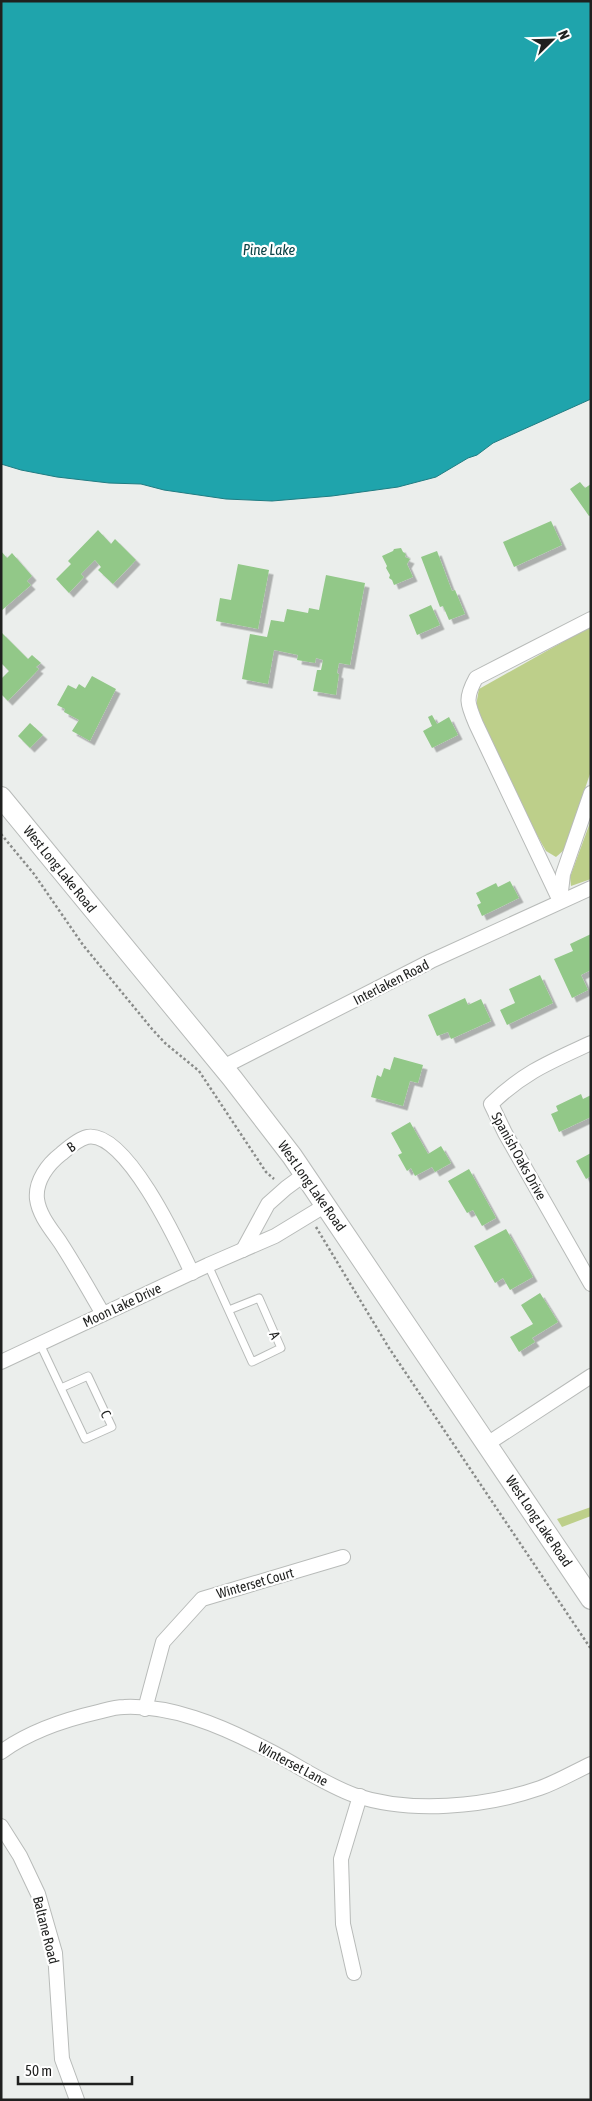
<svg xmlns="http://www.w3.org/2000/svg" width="592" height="2101" viewBox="0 0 592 2101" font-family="'Asap Condensed',sans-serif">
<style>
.green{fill:#bdcf8a}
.water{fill:#1fa4ac;stroke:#1f7c82}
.building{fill:#92c888;filter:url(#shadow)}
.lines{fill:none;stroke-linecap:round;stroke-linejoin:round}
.service-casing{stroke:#b8bbb9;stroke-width:9}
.minor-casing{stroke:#b8bbb9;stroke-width:16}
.secondary-casing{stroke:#b8bbb9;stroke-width:22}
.path{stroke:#898b89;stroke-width:2.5;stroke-dasharray:2.5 2.5;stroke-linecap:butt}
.service{stroke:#fff;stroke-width:7}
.minor{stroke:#fff;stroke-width:14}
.secondary{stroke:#fff;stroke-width:20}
.labels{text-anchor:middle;stroke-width:4.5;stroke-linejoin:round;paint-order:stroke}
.street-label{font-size:14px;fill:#1f201f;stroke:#fff}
.water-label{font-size:15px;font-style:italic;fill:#0d4447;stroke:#fff}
</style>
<defs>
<filter id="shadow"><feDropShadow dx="4.5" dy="4.5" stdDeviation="0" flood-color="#0004"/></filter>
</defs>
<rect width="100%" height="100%" fill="#ebeeec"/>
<!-- green -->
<g class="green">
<polygon points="591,626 591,771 564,850 556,857 546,851 538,837 477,715 477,700 479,689"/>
<polygon points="591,820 591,879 571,886 570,877"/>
<polygon points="591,1507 591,1516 562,1527 557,1519"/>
</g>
<!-- water -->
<polygon class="water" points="1,1 591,1 591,399 493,443 477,455 468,458 436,477 398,487 332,496 272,501 226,499 164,490 141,484 109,483 57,477 21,470 1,464"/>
<!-- building -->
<g class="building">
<polygon points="580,482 585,488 591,484 591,515 589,516 570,489"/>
<polygon points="551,521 562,545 514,567 503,542"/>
<polygon points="98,530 111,544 115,539 136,560 113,584 98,570 101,567 95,560 81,574 84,577 69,593 56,579 71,564 68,561"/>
<polygon points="401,548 403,552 406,554 405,557 410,559 407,564 413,577 394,585 392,580 389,578 390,575 386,568 387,566 382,556 393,551 394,549"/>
<polygon points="1,551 7,558 12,553 32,576 27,581 31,585 1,611"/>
<polygon points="437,551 452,591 455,590 465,614 449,620 443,606 440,607 421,557"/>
<polygon points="238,564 269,570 258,629 216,621 220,598 231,600"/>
<polygon points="326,575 365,583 350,665 339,663 337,673 339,674 336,695 313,691 317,670 321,670 323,660 316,658 315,663 297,660 298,655 274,650 268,684 242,679 250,634 267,637 271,620 284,622 287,609 308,613 309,608 319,610"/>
<polygon points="431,605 440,625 417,635 409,615"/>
<polygon points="1,632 28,659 32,655 41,663 36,667 39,669 8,701 1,694 1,679 9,671 1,663"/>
<polygon points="92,676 116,689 90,741 72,731 79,720 64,712 65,709 57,705 68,685 76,689 79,684 85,688"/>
<polygon points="432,715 437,724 449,717 458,735 432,748 423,731 432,726 428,717"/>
<polygon points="30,723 43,735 30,748 18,736"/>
<polygon points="510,881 519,898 482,916 477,905 481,903 476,893 496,883 498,887"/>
<polygon points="591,934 591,970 581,975 588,990 572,998 554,959 573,951 570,944"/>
<polygon points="540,975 553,1003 507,1025 500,1010 515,1003 509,989"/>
<polygon points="465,998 468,1005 481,999 491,1021 451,1039 448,1032 437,1036 428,1015"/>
<polygon points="394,1057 423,1065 418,1083 410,1081 403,1106 371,1097 377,1075 381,1077 384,1068 390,1070"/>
<polygon points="581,1094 583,1099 591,1095 591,1117 559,1132 551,1114 558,1111 556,1106"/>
<polygon points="410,1122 428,1154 441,1146 451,1163 435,1172 432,1167 415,1176 411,1168 407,1171 398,1155 402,1153 391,1133"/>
<polygon points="591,1153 591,1176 586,1179 576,1161"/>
<polygon points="469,1169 496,1218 482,1226 473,1210 467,1213 448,1181"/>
<polygon points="506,1229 533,1277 510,1290 503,1278 495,1283 474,1246"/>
<polygon points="540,1293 558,1322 532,1338 535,1342 519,1352 510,1337 533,1324 521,1305"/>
</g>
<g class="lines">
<!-- service casing -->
<g class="service-casing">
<g id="service">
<polyline points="208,1265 252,1362 281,1348 259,1298 229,1310"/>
<polyline points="40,1344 85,1439 112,1427 88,1376 61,1388"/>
</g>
</g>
<!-- minor casing -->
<g class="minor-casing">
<g id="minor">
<polyline points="560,900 563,874 591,793"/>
<path d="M560,901L476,724C467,703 465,698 476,678L591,619"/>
<path d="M591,1043C550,1062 524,1072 491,1104L505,1133L591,1284"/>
<polyline points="223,1067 431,961 591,888"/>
<polyline points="243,1250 268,1204 286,1188 305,1174"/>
<path d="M103,1314C89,1290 75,1265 60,1242C51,1229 39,1215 37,1199C35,1181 48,1164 61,1154C68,1148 78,1139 87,1137C125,1129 178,1243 192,1273"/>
<polyline points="1,1362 208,1265 275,1236 326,1205"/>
<polyline points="487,1444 591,1376"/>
<polyline points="145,1709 163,1642 202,1599 343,1557"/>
<path d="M1,1752C30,1731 63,1720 98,1712C106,1710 115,1707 124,1707C171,1705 219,1725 260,1746C292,1761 321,1783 354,1795C410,1814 485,1807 540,1788C557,1782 574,1772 591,1764"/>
<polyline points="1,1826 20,1856 38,1894 55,1953 62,2059 77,2100"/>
<polyline points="354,1973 343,1924 341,1859 360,1796"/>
</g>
</g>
<!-- secondary casing -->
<g class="secondary-casing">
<polyline id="secondary" points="1,797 232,1078 292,1156 591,1599"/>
</g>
<!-- path -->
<g class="path">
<polyline points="1,834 34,874 83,945 152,1029 165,1043 199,1071 266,1172 274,1179"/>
<polyline points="316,1227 389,1348 591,1649"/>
</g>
<!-- service -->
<use href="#service" class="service"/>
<!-- minor -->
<use href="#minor" class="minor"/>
<!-- secondary -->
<use href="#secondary" class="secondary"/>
</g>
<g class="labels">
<!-- street labels -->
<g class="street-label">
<text transform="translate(60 869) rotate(51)" y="5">West Long Lake Road</text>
<text transform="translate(391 982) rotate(-27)" y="5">Interlaken Road</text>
<text transform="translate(71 1147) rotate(-34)" y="5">B</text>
<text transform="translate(519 1156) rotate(61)" y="5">Spanish Oaks Drive</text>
<text transform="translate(312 1186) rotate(55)" y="5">West Long Lake Road</text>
<text transform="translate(122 1305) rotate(-25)" y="5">Moon Lake Drive</text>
<text transform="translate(275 1335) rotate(66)" y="5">A</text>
<text transform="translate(106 1414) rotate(64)" y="5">C</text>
<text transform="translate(539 1521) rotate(56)" y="5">West Long Lake Road</text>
<text transform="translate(255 1583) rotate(-16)" y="5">Winterset Court</text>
<text transform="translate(293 1764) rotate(28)" y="5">Winterset Lane</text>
<text transform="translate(46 1930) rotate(76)" y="5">Baltane Road</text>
</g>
<!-- water labels -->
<g class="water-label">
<text x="269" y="255">Pine Lake</text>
</g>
</g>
<!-- border -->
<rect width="592" height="2101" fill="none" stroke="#1f201f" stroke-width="5"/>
<!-- north arrow -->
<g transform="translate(552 40) rotate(67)" stroke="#ffffff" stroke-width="4" paint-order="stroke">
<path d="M0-4L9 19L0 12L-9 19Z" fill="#1f201f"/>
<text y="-8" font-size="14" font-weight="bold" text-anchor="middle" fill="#1f201f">N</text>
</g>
<!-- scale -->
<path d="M18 2076v8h114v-8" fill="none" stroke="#1f201f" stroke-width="2.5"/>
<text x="25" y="2076" font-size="15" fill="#1f201f" stroke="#ffffff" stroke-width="4" paint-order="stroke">50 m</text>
</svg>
